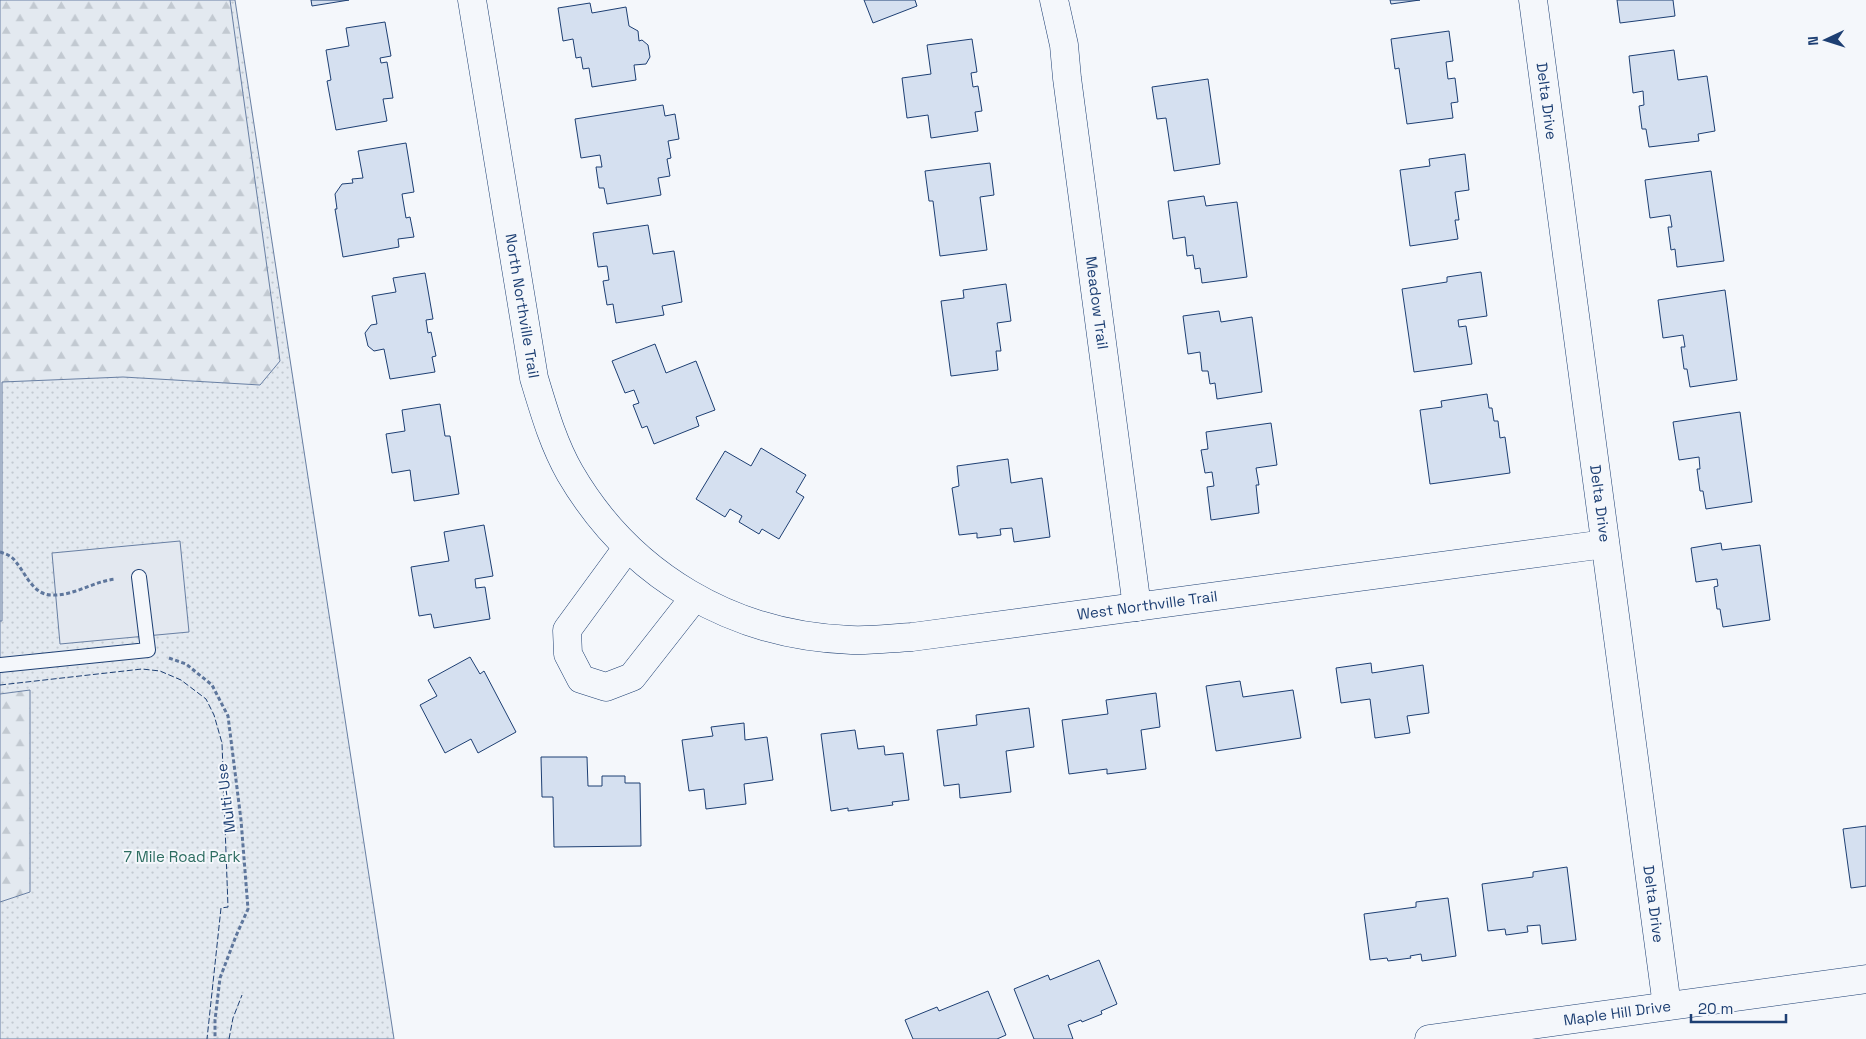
<svg xmlns="http://www.w3.org/2000/svg" width="1866" height="1039" viewBox="0 0 1866 1039" font-family="'Space Grotesk',sans-serif">
<style>
.grass{fill:url(#grass-dots);stroke:#687fa3}
.forest{fill:url(#forest-firs);stroke:#687fa3}
.parking{fill:#e3e8f0;stroke:#687fa3}
.building{fill:#d5e0f0;stroke:#1d3f73}
.lines{fill:none;stroke-linecap:round;stroke-linejoin:round}
.service-casing{stroke:#1d3f73;stroke-width:16}
.minor-casing{stroke:#1d3f73;stroke-width:29}
.path{stroke:#5e769c;stroke-width:3;stroke-dasharray:4 2.5;stroke-linecap:butt}
.service{stroke:#f4f7fb;stroke-width:14}
.minor{stroke:#f4f7fb;stroke-width:28}
.fence{stroke:#1d3f73;stroke-width:1;stroke-dasharray:6 2.5;stroke-linecap:butt}
.labels{text-anchor:middle;stroke-width:4;stroke-linejoin:round;paint-order:stroke}
.street-label{font-size:15px;fill:#1d3f73;stroke:#f4f7fb}
.park-label{font-size:15px;fill:#2c6c60;stroke:#f4f7fb}
</style>
<defs>
<pattern id="grass-dots" width="8" height="8" patternUnits="userSpaceOnUse" patternTransform="scale(1.25)"><rect width="8" height="8" fill="#e3e9f0"/><path d="M2 2h.1M6 6h.1" fill="none" stroke="#c2c9d1" stroke-width="1.8" stroke-linecap="round"/></pattern>
<pattern id="forest-firs" width="22" height="20" patternUnits="userSpaceOnUse" patternTransform="scale(1.25)"><rect width="22" height="20" fill="#e3e9f0"/><path d="M5 1l3.5 6h-7zM16 11l3.5 6h-7z" fill="#c2c9d1"/></pattern>
</defs>
<rect width="100%" height="100%" fill="#f4f7fb"/>
<!-- grass -->
<polygon class="grass" points="0,0 235,0 394,1039 0,1039"/>
<!-- forest -->
<g class="forest">
<polygon points="0,0 230,0 280,361 260,385 123,377 2,382 2,621 0,621"/>
<polygon points="30,690 30,892 0,902 0,694"/>
</g>
<!-- parking -->
<polygon class="parking" points="180,541 189,632 60,644 52,553"/>
<!-- building -->
<g class="building">
<polygon points="311,0 349,0 312,6"/>
<polygon points="864,0 915,0 917,6 873,23"/>
<polygon points="1390,0 1420,0 1391,4"/>
<polygon points="1617,0 1673,0 1675,16 1620,23"/>
<polygon points="590,3 592,13 626,7 629,26 638,31 639,41 642,40 648,45 650,57 646,64 634,65 636,80 592,87 589,68 583,69 581,57 576,58 573,39 563,41 558,8"/>
<polygon points="385,22 391,56 380,58 381,63 387,62 393,98 383,99 387,121 336,130 327,81 331,80 326,50 349,46 346,28"/>
<polygon points="1449,31 1453,61 1446,62 1448,79 1455,78 1458,102 1451,103 1453,118 1407,124 1399,68 1395,69 1391,39"/>
<polygon points="972,39 977,72 971,73 973,87 978,86 982,111 975,112 978,131 931,138 928,115 907,118 902,78 931,74 927,45"/>
<polygon points="1674,50 1678,80 1707,76 1715,131 1698,134 1699,141 1649,147 1646,129 1642,129 1639,106 1644,105 1643,91 1633,93 1629,56"/>
<polygon points="1208,79 1220,164 1174,171 1166,118 1157,119 1152,87"/>
<polygon points="663,105 665,116 675,114 679,139 668,141 671,158 667,159 670,176 658,178 661,195 607,204 604,188 599,188 596,167 602,167 600,155 581,158 575,119"/>
<polygon points="406,143 414,192 402,194 406,218 410,217 414,237 398,239 399,247 343,257 335,209 337,209 335,194 342,184 353,183 352,179 363,178 358,151"/>
<polygon points="1465,154 1469,190 1455,192 1459,220 1455,220 1458,239 1410,246 1400,170 1430,166 1429,159"/>
<polygon points="990,163 994,195 980,197 987,250 940,256 933,201 929,201 925,171"/>
<polygon points="1711,171 1724,261 1677,267 1675,249 1671,250 1668,227 1672,227 1670,215 1650,218 1645,180"/>
<polygon points="1204,196 1206,206 1237,202 1247,277 1202,283 1200,268 1195,269 1193,255 1187,256 1185,237 1173,239 1168,201"/>
<polygon points="648,225 653,254 674,251 682,302 662,306 664,315 616,323 613,304 607,305 603,281 609,280 607,266 598,267 593,233"/>
<polygon points="1481,272 1487,316 1458,320 1459,327 1466,326 1472,364 1414,372 1402,289 1447,282 1447,277"/>
<polygon points="425,273 433,319 426,320 428,333 431,332 436,356 432,357 435,372 390,379 384,349 374,351 368,346 365,333 371,325 377,324 372,296 396,292 393,278"/>
<polygon points="1006,284 1011,321 997,323 1001,351 996,351 998,370 951,376 941,301 964,298 963,290"/>
<polygon points="1725,290 1737,380 1690,387 1687,369 1684,369 1681,347 1685,347 1683,335 1663,338 1658,300"/>
<polygon points="1219,311 1221,322 1252,317 1262,392 1217,399 1215,383 1210,384 1208,371 1202,371 1200,352 1188,354 1183,316"/>
<polygon points="655,344 666,373 696,361 715,410 696,417 699,426 654,444 647,426 642,428 633,405 639,403 634,390 625,393 612,361"/>
<polygon points="1487,394 1489,408 1492,408 1494,421 1498,421 1500,438 1505,437 1510,473 1430,484 1420,410 1442,407 1441,401"/>
<polygon points="440,404 445,436 450,436 459,494 414,501 410,470 392,473 386,434 405,431 402,410"/>
<polygon points="1740,412 1752,502 1706,509 1703,491 1700,491 1697,469 1700,469 1699,457 1679,460 1673,422"/>
<polygon points="1271,423 1277,465 1256,468 1259,485 1256,485 1259,513 1211,520 1207,487 1214,486 1212,472 1205,473 1201,450 1208,449 1206,432"/>
<polygon points="761,448 806,475 796,492 804,497 779,539 762,529 759,534 739,522 742,516 730,509 725,517 696,499 725,451 751,466"/>
<polygon points="1008,459 1011,483 1042,478 1050,537 1014,542 1012,528 1000,529 1001,535 977,538 977,533 959,535 952,488 959,486 957,466"/>
<polygon points="484,525 493,576 475,579 476,588 485,587 490,619 434,628 431,614 419,616 411,567 449,561 444,532"/>
<polygon points="1721,543 1722,550 1760,545 1770,620 1723,627 1720,609 1717,609 1714,587 1718,586 1717,579 1696,582 1691,548"/>
<polygon points="470,657 480,674 484,671 516,732 478,753 471,739 445,753 420,705 437,696 428,680"/>
<polygon points="1371,663 1372,673 1423,665 1429,713 1407,716 1410,733 1375,738 1370,699 1341,703 1336,668"/>
<polygon points="1240,681 1243,697 1293,690 1301,738 1216,751 1206,686"/>
<polygon points="1156,693 1160,727 1141,730 1146,769 1107,774 1107,769 1069,774 1062,720 1108,714 1106,700"/>
<polygon points="1029,708 1034,747 1006,751 1011,792 960,798 959,784 944,786 937,730 977,725 976,715"/>
<polygon points="744,723 745,740 767,737 773,780 744,784 746,804 706,809 704,789 689,791 682,740 713,736 711,727"/>
<polygon points="855,730 858,749 884,746 885,755 903,753 909,800 892,802 893,805 848,811 848,808 831,811 821,734"/>
<polygon points="541,757 587,757 588,786 602,786 602,776 625,776 625,783 640,783 641,846 554,847 553,797 542,797"/>
<polygon points="1866,826 1866,886 1851,888 1843,829"/>
<polygon points="1567,867 1576,940 1542,944 1540,925 1527,926 1528,932 1506,935 1505,929 1488,931 1482,884 1533,877 1533,872"/>
<polygon points="1448,898 1456,956 1422,961 1421,954 1410,956 1411,958 1388,961 1387,958 1370,960 1364,914 1416,907 1416,902"/>
<polygon points="1099,960 1117,1004 1101,1011 1102,1014 1082,1022 1081,1020 1068,1025 1073,1039 1034,1039 1014,989 1048,975 1050,980"/>
<polygon points="988,991 1006,1035 997,1039 913,1039 905,1020 937,1007 939,1011"/>
</g>
<g class="lines">
<!-- service casing -->
<g class="service-casing">
<polyline id="service" points="0,665 148,650 139,577"/>
</g>
<!-- minor casing -->
<g class="minor-casing">
<g id="minor">
<path id="s1" d="M472,0L534,378C544,411 553,443 570,473C630,576 733,636 851,640C871,641 892,638 912,637L1605,544"/>
<path id="s2" d="M1054,0L1064,45L1067,78L1137,607"/>
<path id="s3" d="M1533,0L1667,1006"/>
<polyline points="627,548 567,630 568,654 581,679 606,687 632,677 694,598"/>
<path id="s4" d="M1429,1039L1866,979"/>
</g>
</g>
<!-- path -->
<g class="path">
<path d="M0,552C6,554 12,556 16,562C26,574 33,595 52,595C74,596 94,581 116,579"/>
<polyline points="169,658 186,664 212,685 228,716 241,820 248,909 236,936 220,978 215,1020 215,1039"/>
</g>
<!-- service -->
<use href="#service" class="service"/>
<!-- minor -->
<use href="#minor" class="minor"/>
<!-- fence -->
<g class="fence">
<polyline points="0,685 142,669 160,671 181,680 206,699 214,715 222,743 228,907 221,908 207,1039"/>
<polyline points="229,1039 233,1018 242,995"/>
</g>
</g>
<g class="labels">
<!-- street labels -->
<g class="street-label">
<text dy="5" stroke="none"><textPath href="#s3" startOffset="102">Delta Drive</textPath></text>
<text dy="5" stroke="none"><textPath href="#s2" startOffset="306">Meadow Trail</textPath></text>
<text dy="5" stroke="none"><textPath href="#s1" startOffset="310">North Northville Trail</textPath></text>
<text dy="5" stroke="none"><textPath href="#s3" startOffset="508">Delta Drive</textPath></text>
<text dy="5" stroke="none"><textPath href="#s1" startOffset="1125">West Northville Trail</textPath></text>
<text transform="translate(226 798) rotate(-97)" y="5">Multi-Use</text>
<text dy="5" stroke="none"><textPath href="#s3" startOffset="912">Delta Drive</textPath></text>
<text dy="5" stroke="none"><textPath href="#s4" startOffset="190">Maple Hill Drive</textPath></text>
</g>
<!-- park labels -->
<g class="park-label">
<text x="182" y="862">7 Mile Road Park</text>
</g>
</g>
<!-- north arrow -->
<g transform="translate(1826 40) rotate(266)" stroke="#f4f7fb" stroke-width="4" paint-order="stroke">
<path d="M0-4L9 19L0 12L-9 19Z" fill="#1d3f73"/>
<text y="-8" font-size="14" font-weight="bold" text-anchor="middle" fill="#1d3f73">N</text>
</g>
<!-- scale -->
<path d="M1691 1014v8h95v-8" fill="none" stroke="#1d3f73" stroke-width="2.5"/>
<text x="1698" y="1014" font-size="15" fill="#1d3f73" stroke="#f4f7fb" stroke-width="4" paint-order="stroke">20 m</text>
</svg>
